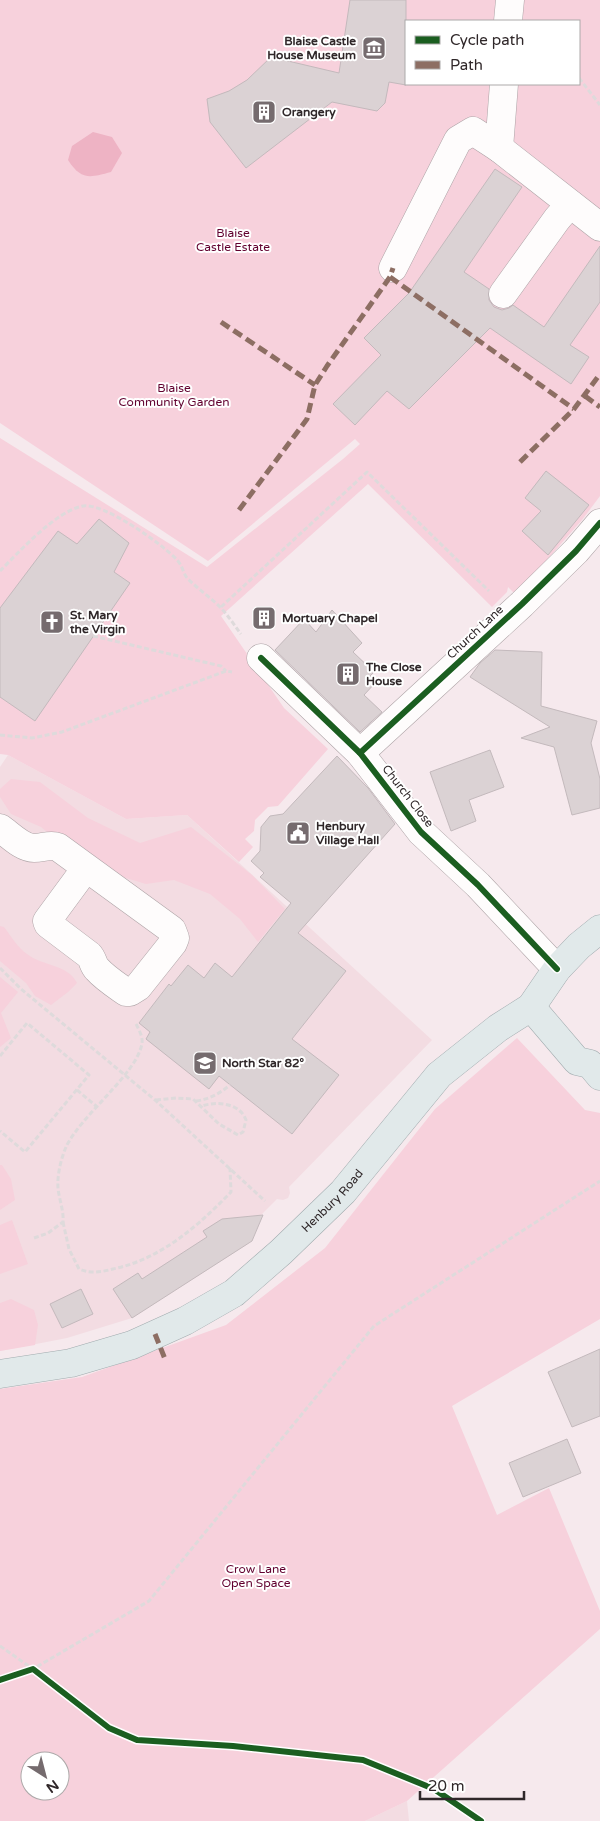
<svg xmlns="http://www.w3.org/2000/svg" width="600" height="1821" viewBox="0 0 600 1821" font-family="'Varela Round',sans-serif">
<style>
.built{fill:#f3dce2}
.green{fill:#f7d1dc;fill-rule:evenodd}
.water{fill:#eeb3c4}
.building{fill:#dbd2d4;stroke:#c3b9bc}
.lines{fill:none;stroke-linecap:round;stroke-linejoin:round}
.minor-casing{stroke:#ada3a6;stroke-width:29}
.major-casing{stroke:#a0abae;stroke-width:29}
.path{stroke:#dedadb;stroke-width:3;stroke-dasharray:5 2.5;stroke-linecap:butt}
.minor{stroke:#fefcfc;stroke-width:28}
.major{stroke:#e1e9ea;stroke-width:28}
.quiet{stroke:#8d6e63;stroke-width:5;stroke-dasharray:10 5;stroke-linecap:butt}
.cycleway-casing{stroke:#fff;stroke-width:9}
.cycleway{stroke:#1b5e20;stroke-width:6}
.labels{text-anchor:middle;stroke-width:4;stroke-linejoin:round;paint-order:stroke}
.poi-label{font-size:12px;font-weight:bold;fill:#2f2729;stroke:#fff;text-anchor:start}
.park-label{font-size:12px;fill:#61012f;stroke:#fff}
.street-label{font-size:12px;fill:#2f2729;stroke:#fff}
</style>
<rect width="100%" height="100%" fill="#f6e9ed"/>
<!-- built -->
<g class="built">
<polygon points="8,755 126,819 187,815 432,1040 289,1187 290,1193 288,1198 283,1200 277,1199 257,1219 246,1245 132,1318 67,1338 0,1351 0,767"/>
<polygon points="407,1801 409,1821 365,1821"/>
</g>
<!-- green -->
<g class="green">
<path d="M0,0H600V496L582,520L516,595L508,587L507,592L492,607L368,484L221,616L284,708L328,749L278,806L268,807L255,820L254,831L245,839L253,847L239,862L187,815L126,819L8,755L0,754V438L207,567L343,459L360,444L355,439L208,561L0,423ZM406,21H579V84H406Z"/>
<polygon points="11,779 40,782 88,818 140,843 191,827 252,875 285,909 258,942 240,919 210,894 174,880 146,884 119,876 78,857 41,827 11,814 0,797 0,789"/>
<path d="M0,926L4,927C11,936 18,948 27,954C42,966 68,964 77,983L68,992L51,1005L35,996L26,983L0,961Z"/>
<polygon points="0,977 18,992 1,1013 11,1038 0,1047"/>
<path d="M517,1038L585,1110L600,1113V1319L452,1406L497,1515L549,1488L600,1611V1629L407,1801L365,1821H0V1389L82,1377L226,1325L325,1248L435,1109ZM30,1761H60V1791H30Z"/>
<polygon points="0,1165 2,1165 11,1179 15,1200 0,1210"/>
<polygon points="12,1220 28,1264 0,1274 0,1225"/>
<polygon points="11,1299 34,1310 38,1325 35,1345 0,1351 0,1303"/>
</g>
<!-- water -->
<path class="water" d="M93,132L112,137L122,153L111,172C89,178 81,180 68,160L72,146Z"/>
<!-- building -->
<g class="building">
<polygon points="350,0 406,0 406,85 389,82 385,103 377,111 332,102 246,168 210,122 207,99 229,91 247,80 271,57 339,73"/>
<polygon points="495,169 522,187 464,272 489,289 489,300 494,307 502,310 509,308 513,305 544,327 600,246 600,302 570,345 589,357 571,384 490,328 409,409 387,391 355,425 333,404 381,355 364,338 409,293"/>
<polygon points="546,471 589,505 548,555 522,531 541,511 525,498"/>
<polygon points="99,519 129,543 114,572 130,583 35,721 0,697 0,608 58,531 77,544"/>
<polygon points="332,610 362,643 353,652 374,672 370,676 376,682 364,695 382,712 360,732 275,650 304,619 316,632"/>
<polygon points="495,650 542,652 541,706 597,721 591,743 600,779 600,808 572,815 554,747 521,738 550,727 470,677 480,663"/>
<polygon points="490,750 504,787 469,800 476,821 451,831 430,772"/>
<polygon points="337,756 368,788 395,824 298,933 346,971 292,1039 339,1075 292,1134 219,1076 209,1089 146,1039 150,1032 139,1023 169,984 171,986 188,965 204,978 215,963 232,977 291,903 260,877 264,873 251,861 260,851 261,827 270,816 283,814"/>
<polygon points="263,1215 252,1241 132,1318 113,1289 138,1273 142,1279 207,1237 203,1231 222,1219"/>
<polygon points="81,1289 93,1314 62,1328 50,1304"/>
<polygon points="600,1349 600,1416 572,1427 548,1372"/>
<polygon points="567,1439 581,1473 523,1497 509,1463"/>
</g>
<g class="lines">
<!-- minor casing -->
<g class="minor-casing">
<g id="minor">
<polyline points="508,21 510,0"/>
<polyline points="499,148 504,84"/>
<polyline points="393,268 458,140 473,131 499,148 600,227"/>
<polyline points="503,294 557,219 570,204"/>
<polyline points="261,658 360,753 421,832 478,885 557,969"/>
<polyline points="360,753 522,604 576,551 600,523"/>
<path d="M0,828C10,835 22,848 34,848C43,848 50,844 58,847L172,930L175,938L173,943L138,987L130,992H126C116,985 105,978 97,969C93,965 93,959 89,955L48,924L47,921L86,868"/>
</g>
</g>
<!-- major casing -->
<g class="major-casing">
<g id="major">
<polyline points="531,1007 577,1061 590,1064 600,1076"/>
<path id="s1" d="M0,1374L71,1363L132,1345L185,1321L234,1293L281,1252L343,1192L439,1075L498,1028L531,1007L557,969L579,946L600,929"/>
</g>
</g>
<!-- path -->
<g class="path">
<polyline points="579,78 600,105"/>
<path d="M0,571C20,551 56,511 83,506C103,502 164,545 177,560C183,566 183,574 188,579C198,589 210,597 220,607C228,615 234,625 241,634"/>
<polyline points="221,607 367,472 489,591"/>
<polyline points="93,636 221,666 226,671"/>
<polyline points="0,735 32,738 62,732 226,671 232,672"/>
<polyline points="0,968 21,989 155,1100 265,1201"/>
<polyline points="0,1056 27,1023 89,1075 25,1152 0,1131"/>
<polyline points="77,1090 96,1106"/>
<path d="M156,1100L176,1098L193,1099L219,1124L238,1135L243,1132L246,1120C240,1103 217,1101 202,1106"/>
<path d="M196,1101C210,1099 219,1094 230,1085"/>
<path d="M63,1222L69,1249L79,1269C91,1274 101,1272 113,1269C161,1259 198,1226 231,1192L230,1168"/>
<path d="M34,1238L48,1233L63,1222C64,1211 59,1199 58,1188C57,1175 61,1159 66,1147C81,1115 138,1073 142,1043C143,1036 138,1028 135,1022"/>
<polyline points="0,1646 33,1669 149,1601 374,1326 600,1181"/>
</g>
<!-- minor -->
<use href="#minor" class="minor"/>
<!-- major -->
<use href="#major" class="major"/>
<!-- quiet -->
<g class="quiet">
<polyline points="390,277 574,409"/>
<polyline points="221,322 315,385"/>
<polyline points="585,396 600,407"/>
<polyline points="520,462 574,409 600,374"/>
<polyline points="239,510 307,419 315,385 327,366 390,277 393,268"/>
<polyline points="155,1334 165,1359"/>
</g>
<!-- cycleway casing -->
<g class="cycleway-casing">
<g id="cycleway">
<polyline points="261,658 360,753 421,832 478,885 557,969"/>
<polyline points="360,753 522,604 576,551 600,523"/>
<polyline points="0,1680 33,1669 109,1728 137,1740 233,1746 363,1760 434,1789 481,1821"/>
</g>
</g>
<!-- cycleway -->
<use href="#cycleway" class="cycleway"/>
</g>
<!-- icons -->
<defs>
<g id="museum-square" transform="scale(1.25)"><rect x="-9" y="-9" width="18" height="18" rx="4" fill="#756b6e" stroke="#fff"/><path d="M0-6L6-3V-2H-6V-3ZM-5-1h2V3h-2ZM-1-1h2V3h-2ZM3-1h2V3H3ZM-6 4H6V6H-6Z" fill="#fff"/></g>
<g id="building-square" transform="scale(1.25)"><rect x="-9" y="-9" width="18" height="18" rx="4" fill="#756b6e" stroke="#fff"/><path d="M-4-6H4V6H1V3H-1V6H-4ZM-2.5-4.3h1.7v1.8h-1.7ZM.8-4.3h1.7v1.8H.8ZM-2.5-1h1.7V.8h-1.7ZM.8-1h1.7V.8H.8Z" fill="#fff"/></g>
<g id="church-square" transform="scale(1.25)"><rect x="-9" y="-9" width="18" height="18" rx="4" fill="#756b6e" stroke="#fff"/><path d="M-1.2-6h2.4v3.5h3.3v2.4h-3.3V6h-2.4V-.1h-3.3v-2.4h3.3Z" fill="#fff"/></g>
<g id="civic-square" transform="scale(1.25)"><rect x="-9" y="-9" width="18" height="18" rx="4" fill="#756b6e" stroke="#fff"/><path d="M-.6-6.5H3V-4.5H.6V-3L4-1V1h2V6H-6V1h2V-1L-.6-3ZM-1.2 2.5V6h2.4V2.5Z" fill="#fff"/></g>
<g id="school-square" transform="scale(1.25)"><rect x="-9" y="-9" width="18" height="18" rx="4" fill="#756b6e" stroke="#fff"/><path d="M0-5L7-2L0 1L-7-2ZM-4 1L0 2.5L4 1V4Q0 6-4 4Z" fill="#fff"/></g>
</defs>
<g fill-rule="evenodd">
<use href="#museum-square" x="374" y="48"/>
<use href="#building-square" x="264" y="112"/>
<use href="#building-square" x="264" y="618"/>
<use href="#church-square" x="52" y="622"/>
<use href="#building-square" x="348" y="674"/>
<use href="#civic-square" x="298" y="833"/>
<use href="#school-square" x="205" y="1063"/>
</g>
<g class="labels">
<!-- poi labels -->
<g class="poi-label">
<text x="356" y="45" text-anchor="end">Blaise Castle<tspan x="356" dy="14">House Museum</tspan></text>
<text x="282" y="116">Orangery</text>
<text x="70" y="619">St. Mary<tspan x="70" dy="14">the Virgin</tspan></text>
<text x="282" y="622">Mortuary Chapel</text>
<text x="366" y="671">The Close<tspan x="366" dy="14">House</tspan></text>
<text x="316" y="830">Henbury<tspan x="316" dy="14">Village Hall</tspan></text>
<text x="222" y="1067">North Star 82°</text>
</g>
<!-- park labels -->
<g class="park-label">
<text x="233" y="237">Blaise<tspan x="233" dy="14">Castle Estate</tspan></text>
<text x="174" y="392">Blaise<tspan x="174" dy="14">Community Garden</tspan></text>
<text x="256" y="1573">Crow Lane<tspan x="256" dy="14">Open Space</tspan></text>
</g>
<!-- street labels -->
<g class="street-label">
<text transform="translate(475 632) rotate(-43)" y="4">Church Lane</text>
<text transform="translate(408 796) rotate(52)" y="4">Church Close</text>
<text dy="4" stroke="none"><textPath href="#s1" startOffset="385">Henbury Road</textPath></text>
</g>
</g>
<!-- legend -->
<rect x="405" y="20" width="175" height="65" fill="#ffffff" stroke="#aca9a9"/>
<rect x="415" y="36" width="25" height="8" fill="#1b5e20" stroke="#aca9a9"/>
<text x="450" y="45" font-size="15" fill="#2f2729">Cycle path</text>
<rect x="415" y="61" width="25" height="8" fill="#8d6e63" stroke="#aca9a9"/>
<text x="450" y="70" font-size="15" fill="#2f2729">Path</text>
<!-- north arrow -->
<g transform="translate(45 1776) rotate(144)"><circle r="24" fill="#ffffff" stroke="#aca9a9"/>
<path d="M0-4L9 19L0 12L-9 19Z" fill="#756b6e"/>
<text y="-8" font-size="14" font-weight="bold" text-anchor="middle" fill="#2f2729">N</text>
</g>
<!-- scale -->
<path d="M420 1791v8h104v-8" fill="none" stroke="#2f2729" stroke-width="2.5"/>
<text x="428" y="1791" font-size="15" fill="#2f2729" stroke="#ffffff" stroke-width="4" paint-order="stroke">20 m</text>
</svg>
